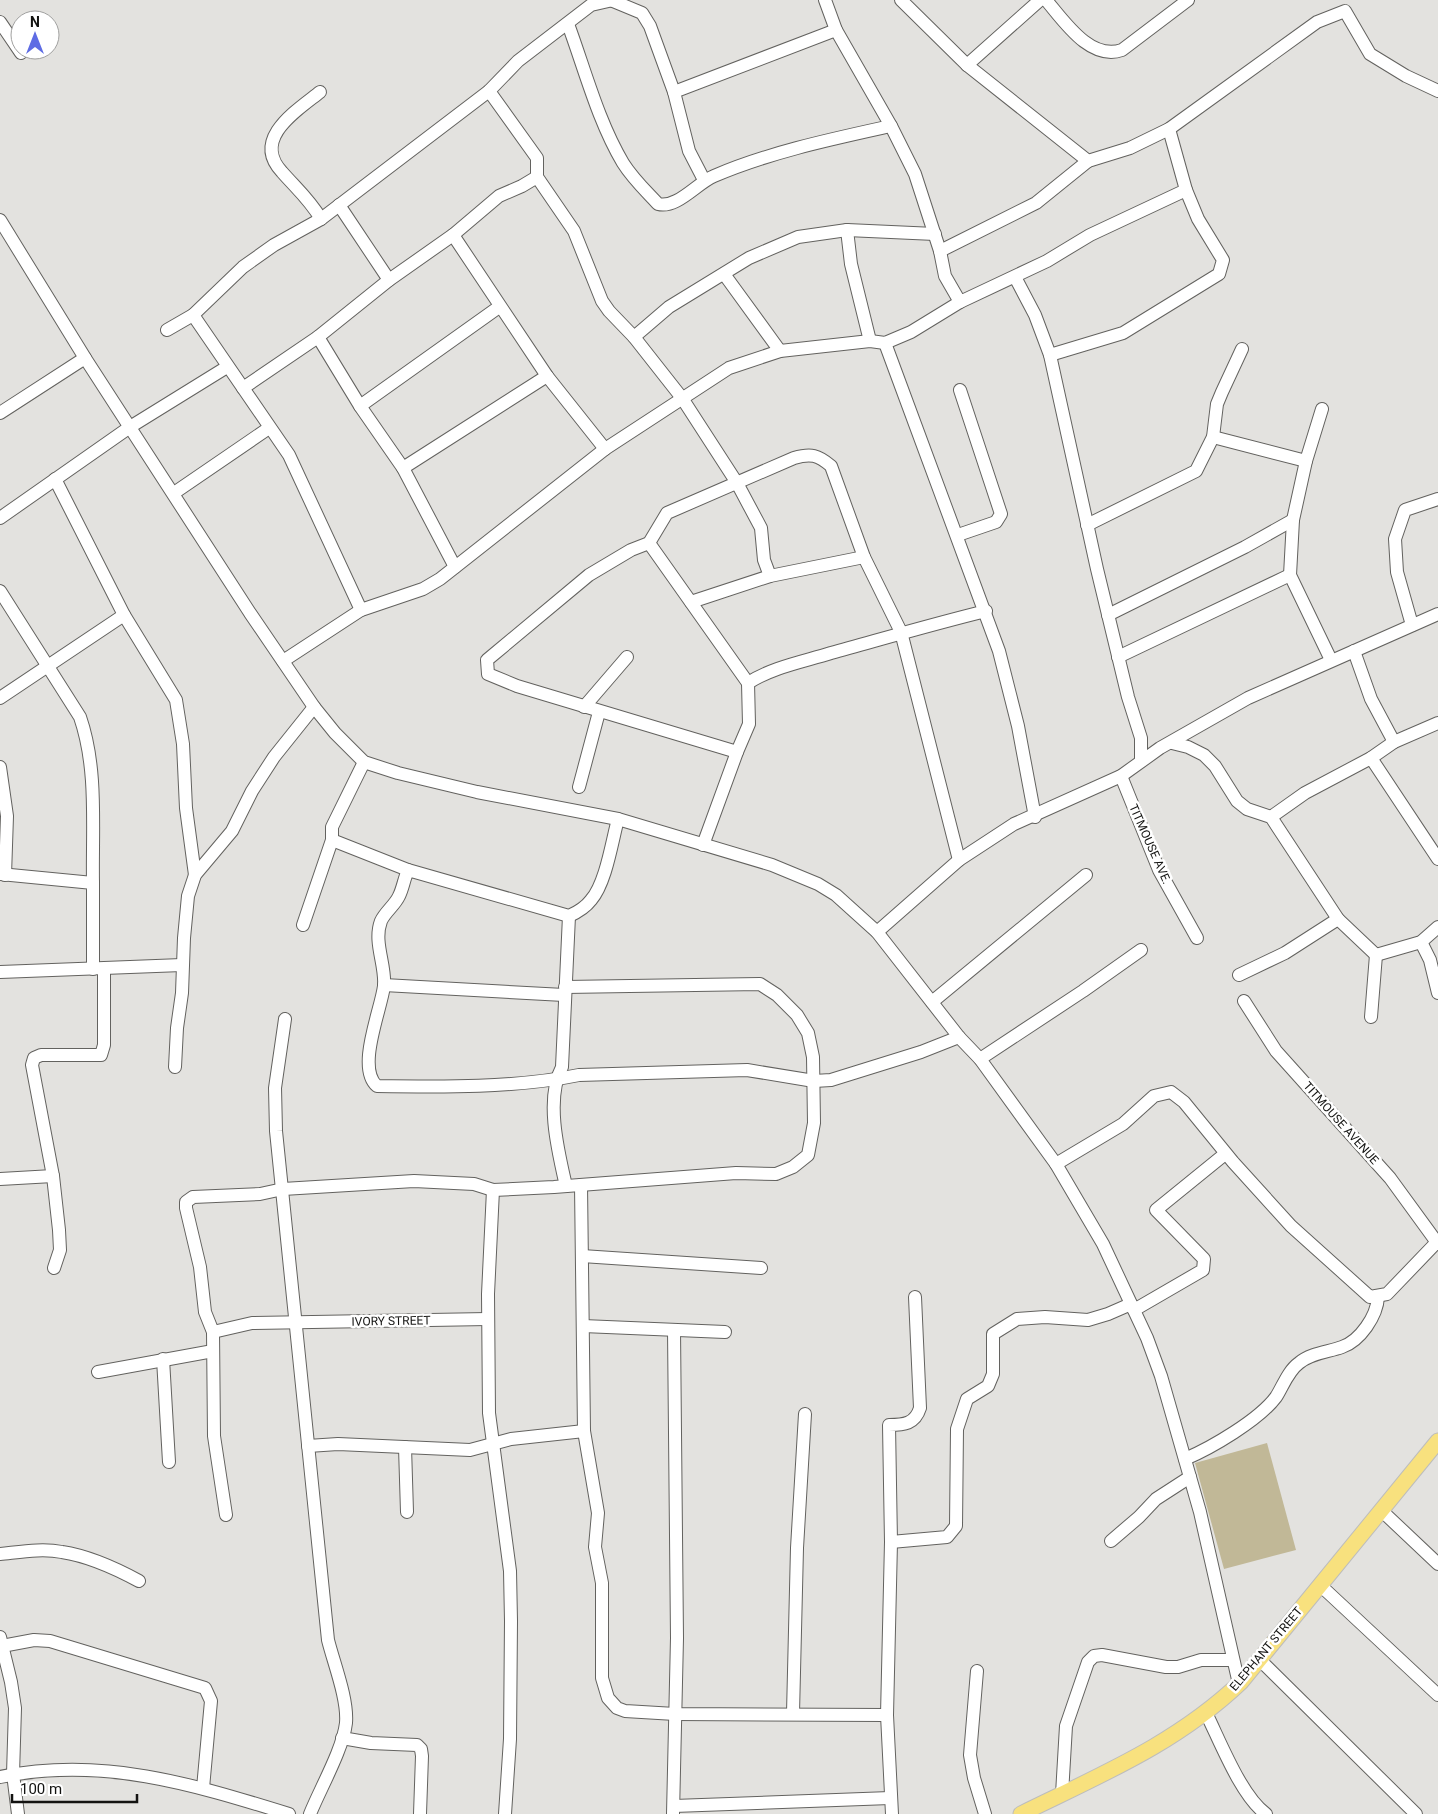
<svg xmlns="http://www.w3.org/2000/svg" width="1438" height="1814" viewBox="0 0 1438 1814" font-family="Roboto,sans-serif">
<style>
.green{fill:#c1b897}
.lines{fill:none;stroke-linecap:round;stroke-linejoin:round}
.minor-casing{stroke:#63625f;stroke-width:14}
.major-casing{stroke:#bdbdbc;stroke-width:17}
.minor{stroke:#fff;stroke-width:12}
.major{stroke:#f8e17e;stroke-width:15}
.labels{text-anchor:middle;stroke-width:5;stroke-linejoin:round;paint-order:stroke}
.street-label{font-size:12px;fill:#131311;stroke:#fff}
</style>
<rect width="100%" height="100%" fill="#e3e2df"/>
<!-- green -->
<polygon class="green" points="1267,1443 1296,1550 1224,1569 1195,1463"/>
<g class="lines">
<!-- minor casing -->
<g class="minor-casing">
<g id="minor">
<polyline points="825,0 836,30 891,126 915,174 940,251 945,276 960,302 1047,261 1090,235 1186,190 1169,129"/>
<polyline points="901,0 967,65 1088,161 1130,148 1169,129 1317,22 1345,11 1370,54 1406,76 1438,91"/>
<path d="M1046,0C1064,21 1090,61 1122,50L1188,0"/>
<polyline points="613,1 642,13 650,26 674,92 689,151 704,180"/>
<polyline points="0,22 21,53"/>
<path d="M568,24C585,70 598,121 623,163C633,179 646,191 658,204C677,209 697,183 714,176C770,152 832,139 891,126"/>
<polyline points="967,65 1040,0"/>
<polyline points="489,91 537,158 537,177 574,231 602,301 609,311 634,337 682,398 737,483 761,528 764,560 770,576"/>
<path d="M320,92C296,111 251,139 282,172C296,188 310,200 321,219"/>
<polyline points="674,92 836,30"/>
<polyline points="339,205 389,280"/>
<polyline points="0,220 85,358 250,613 314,707 335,733 364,762 398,773 477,792 618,819 772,865 818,884 836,895 877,932 959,1037 980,1059 1056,1164 1103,1244 1147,1338 1161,1376 1200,1512 1239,1684"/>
<polyline points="847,230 851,264 870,341"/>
<polyline points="453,235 547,376 605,449"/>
<polyline points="940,251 1036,203 1088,161"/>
<polyline points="724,274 780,351"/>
<polyline points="1015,277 1035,315 1050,355 1097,569 1128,697 1141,738 1141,761"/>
<polyline points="193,315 289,455 361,610"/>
<polyline points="167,330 193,315 243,267 274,245 321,219 489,91 518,61 591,5 613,0"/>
<polyline points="318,337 360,406 403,468 455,567"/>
<polyline points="634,337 669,307 749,258 798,237 847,230 935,234"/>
<polyline points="885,343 999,651 1018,726 1035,817"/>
<polyline points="1050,355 1123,333 1219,274 1223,260 1198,219 1186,190"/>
<polyline points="243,388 318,337 389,280 453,235 499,196 522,186 537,177"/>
<polyline points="360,406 499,307"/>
<polyline points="1322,409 1306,461 1293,520 1290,575 1331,660"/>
<polyline points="0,413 85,358"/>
<polyline points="1213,437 1306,461"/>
<polyline points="403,468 547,376"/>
<polyline points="55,479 124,615 176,700 183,744 186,808 195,875"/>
<polyline points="174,493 269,428"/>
<polyline points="0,518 130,427 227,367"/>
<polyline points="1087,525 1196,471 1213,437 1217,404 1222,392 1242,349"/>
<polyline points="958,535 996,522 1001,514 960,390"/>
<polyline points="649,543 748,683"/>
<path d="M0,591L80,717C98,769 92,828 93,883"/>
<polyline points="691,602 770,576 864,557"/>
<polyline points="1108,615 1245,547 1293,520"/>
<polyline points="1412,625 1397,572 1395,539 1405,510 1438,499"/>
<polyline points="1354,651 1371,699 1394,742"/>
<polyline points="1118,657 1290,575"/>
<polyline points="283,661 361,610 423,589 440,579 605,449 729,368 780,351 870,341 885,343 911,332 960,302"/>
<polyline points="0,698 124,615"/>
<polyline points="584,707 627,657"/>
<polyline points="1172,743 1188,747 1204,755 1215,766 1237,801 1247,809 1271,817 1338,919 1376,955"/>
<path d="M737,752L517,686L488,674L487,660L589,575L631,550L649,543L667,513L794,458C811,453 818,455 831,466L864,557L901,632L959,860"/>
<polyline points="1371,758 1438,859"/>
<polyline points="0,767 7,816 5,875"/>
<polyline points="1121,776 1159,870 1197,938"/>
<polyline points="579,787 599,712"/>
<polyline points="1271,817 1305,793 1371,758 1394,742 1438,723"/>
<path d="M618,819C612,841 606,883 591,900C585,908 578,912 569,916L408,870C404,879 403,888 399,896C395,905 385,912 381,921C373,942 386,965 384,986C381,1010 356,1068 377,1086C442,1087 516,1088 579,1075L747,1070L814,1081L831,1080L921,1052L959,1037"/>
<polyline points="332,840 408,870"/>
<path d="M703,845L737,752L749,724L748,683C773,667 802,662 831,653C882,639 933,624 986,611"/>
<polyline points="0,874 93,883 93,969"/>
<polyline points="303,925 332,840 332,827 364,762"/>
<polyline points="877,932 959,860 1014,824 1121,776 1160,748 1248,698 1438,614"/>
<polyline points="1421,942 1430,960 1438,993"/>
<polyline points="1376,955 1421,942 1438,927"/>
<polyline points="0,972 182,965"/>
<polyline points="1239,975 1285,953 1338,919"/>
<polyline points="384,985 564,995"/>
<polyline points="1244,1001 1276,1051 1390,1178 1438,1244"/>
<polyline points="932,1002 1086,875"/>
<polyline points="1371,1017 1376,955"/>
<path d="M285,1019L275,1088L276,1131L328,1640C334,1664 348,1699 346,1723C343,1749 320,1789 310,1814"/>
<polyline points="980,1059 1083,991 1141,950"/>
<polyline points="175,1067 177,1028 182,993 184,938 188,896 195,875 232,831 252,791 274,757 314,707"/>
<polyline points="1056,1164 1123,1124 1154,1096 1171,1092 1184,1102 1233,1162 1291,1226 1370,1297 1387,1294 1436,1243"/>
<polyline points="0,1179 53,1176"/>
<polyline points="581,1185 584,1431 598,1513 595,1547 602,1583 602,1678 608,1698 617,1708 625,1711 675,1714 887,1715"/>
<path d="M566,1186C558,1151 545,1099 562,1067L569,916"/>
<polyline points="493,1190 488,1294 489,1413 510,1571 511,1621 510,1739 505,1814"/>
<polyline points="582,1256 761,1268"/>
<polyline points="54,1268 60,1250 59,1230 53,1176 32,1065 34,1058 41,1055 101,1055 104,1045 104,969"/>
<polyline points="1134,1310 1203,1270 1204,1259 1156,1210 1225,1154"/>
<polyline points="583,1326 725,1332"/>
<polyline points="213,1332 205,1312 200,1267 186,1208 186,1202 193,1197 260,1194 283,1189 414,1181 474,1184 493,1190 554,1187 736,1173 776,1174 793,1167 808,1155 814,1123 813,1057 808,1033 797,1015 777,995 760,984 565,987"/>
<polyline points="163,1359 169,1462"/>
<polyline points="98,1372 213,1351"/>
<polyline points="308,1446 338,1444 470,1450 511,1439 584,1431"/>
<polyline points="405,1447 407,1512"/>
<path d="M1185,1459C1211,1448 1259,1420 1276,1397C1283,1386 1288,1371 1299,1363C1311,1353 1328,1352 1342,1347C1360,1341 1377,1316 1378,1297"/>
<polyline points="1382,1511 1438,1564"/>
<polyline points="226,1515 214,1436 213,1332 252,1323 488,1319"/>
<polyline points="1111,1541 1139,1517 1156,1499 1190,1477"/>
<polyline points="891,1542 947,1537 956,1526 957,1429 967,1399 988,1386 993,1374 993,1334 1017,1319 1045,1317 1088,1320 1108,1314 1131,1304"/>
<path d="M0,1554C20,1552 42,1548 62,1552C89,1556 115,1568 139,1581"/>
<polyline points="1320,1585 1438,1695"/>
<polyline points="0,1637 11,1682 15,1708 13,1774 18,1814"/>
<polyline points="2,1646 34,1640 50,1641 205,1688 211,1701 203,1788"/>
<polyline points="1259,1659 1416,1814"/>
<polyline points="977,1671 970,1755 974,1778 985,1814"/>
<polyline points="793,1713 797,1548 805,1414"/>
<path d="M1206,1713C1220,1741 1241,1796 1266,1814"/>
<polyline points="342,1738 371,1743 417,1745 421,1749 422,1756 420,1814"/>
<path d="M0,1777C102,1756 192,1784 289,1814"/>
<polyline points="1062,1794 1066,1726 1088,1662 1094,1656 1102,1655 1166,1667 1178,1667 1201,1660 1233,1660"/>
<polyline points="674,1806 890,1798"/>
<polyline points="673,1814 677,1638 674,1330"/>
<path d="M892,1814L887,1715L891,1542L889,1425C904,1425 915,1424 920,1408L915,1297"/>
</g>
</g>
<!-- major casing -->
<g class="major-casing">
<path id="major" d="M1021,1814C1100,1775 1176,1744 1241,1682L1438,1441"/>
</g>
<!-- minor -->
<use href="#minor" class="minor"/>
<!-- major -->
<use href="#major" class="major"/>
</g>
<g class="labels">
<!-- street labels -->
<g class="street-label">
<text transform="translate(1150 844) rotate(66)" y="4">TITMOUSE AVE.</text>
<text transform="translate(1341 1123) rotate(48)" y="4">TITMOUSE AVENUE</text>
<text transform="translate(391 1321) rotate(-1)" y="4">IVORY STREET</text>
<text transform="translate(1266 1649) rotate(-50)" y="4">ELEPHANT STREET</text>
</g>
</g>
<!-- north arrow -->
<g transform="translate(35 35)"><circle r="24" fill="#ffffff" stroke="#a1a1a0"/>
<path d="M0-4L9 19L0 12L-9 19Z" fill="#5e6ce4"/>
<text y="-8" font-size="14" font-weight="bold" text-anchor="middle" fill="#131311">N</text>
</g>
<!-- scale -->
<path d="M12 1794v8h125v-8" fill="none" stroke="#131311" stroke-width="2.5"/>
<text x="20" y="1794" font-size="15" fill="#131311" stroke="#ffffff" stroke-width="4" paint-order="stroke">100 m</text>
</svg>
